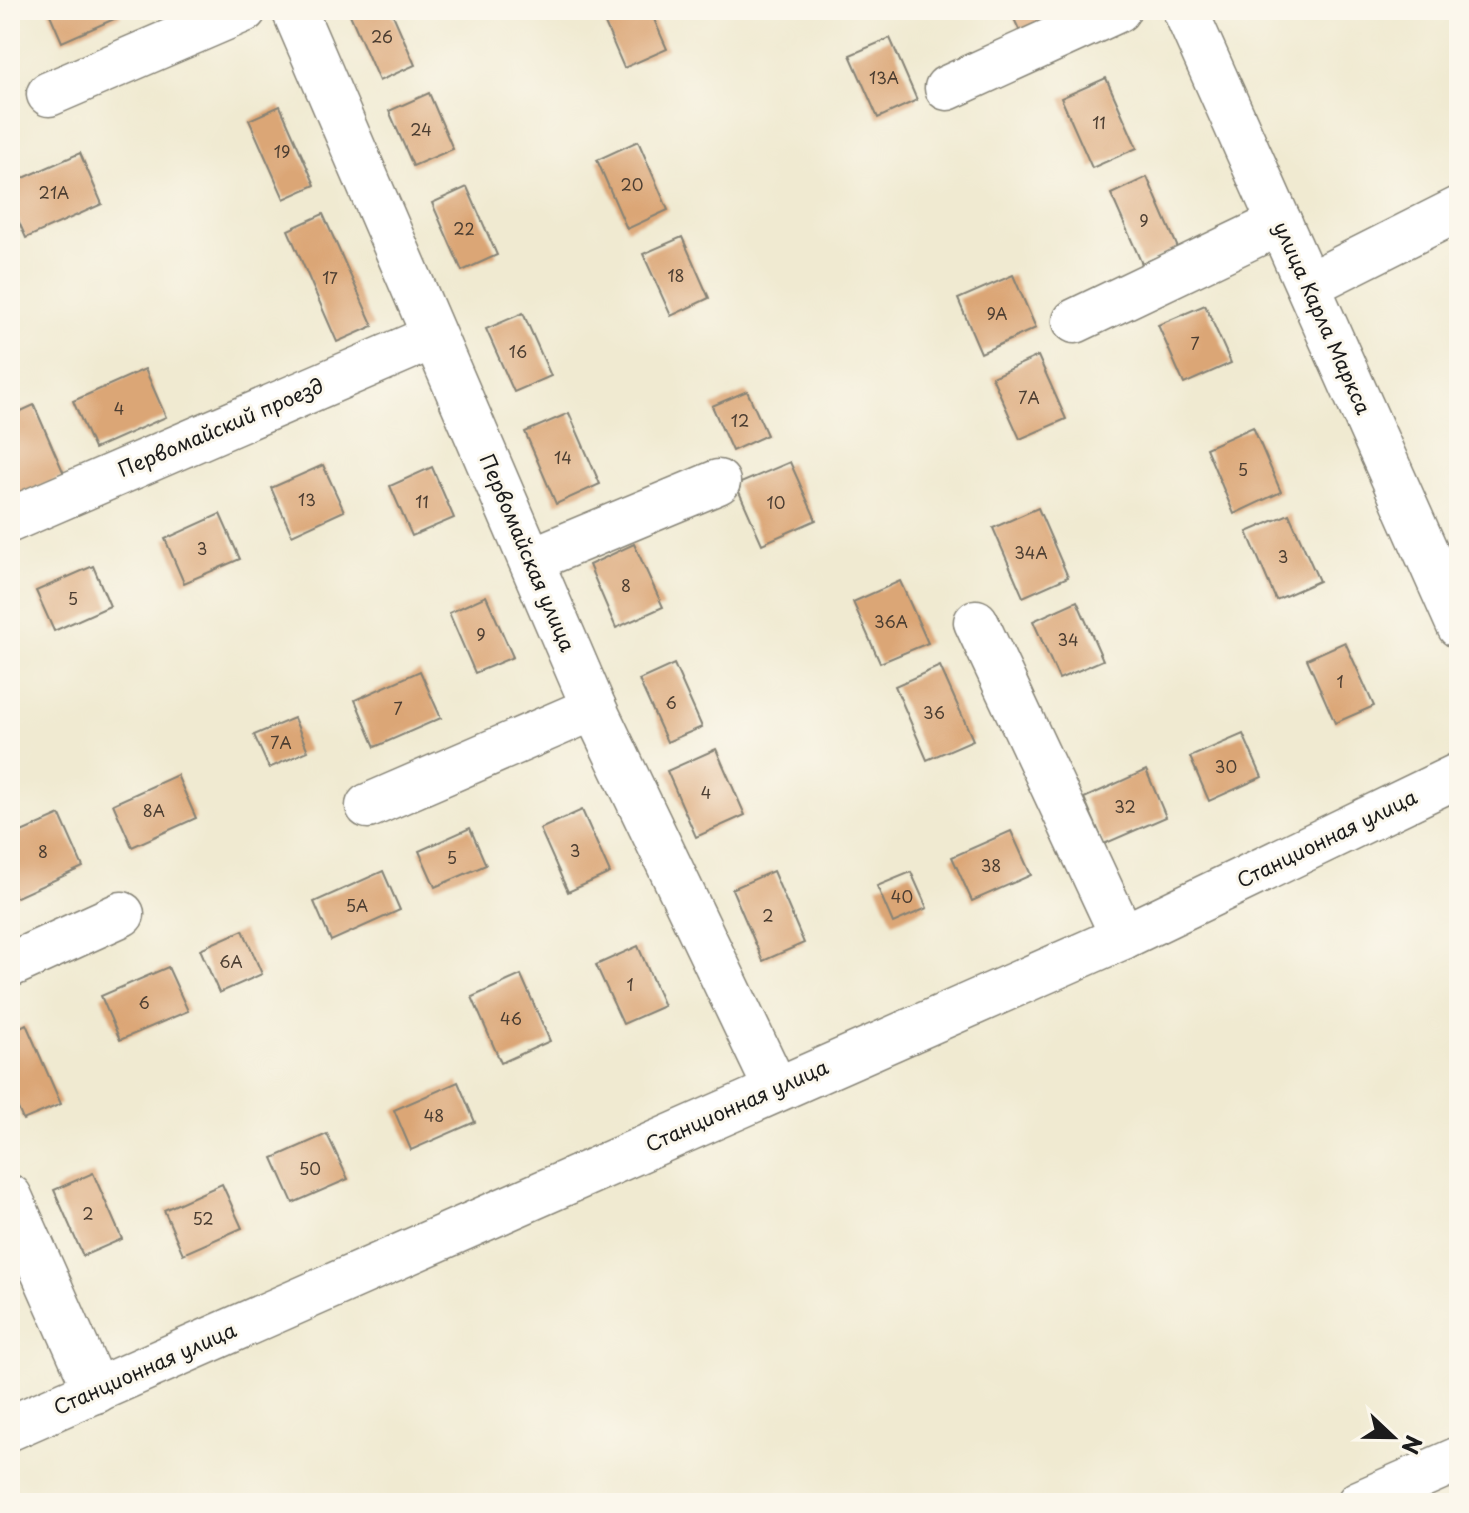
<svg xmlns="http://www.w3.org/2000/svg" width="1469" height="1513" viewBox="0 0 1469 1513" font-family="'Playpen Sans',sans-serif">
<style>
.building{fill:#dba676}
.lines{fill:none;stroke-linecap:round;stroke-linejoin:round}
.minor-casing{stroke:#868376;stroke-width:47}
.minor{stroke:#fff;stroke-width:44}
.labels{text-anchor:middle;stroke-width:6;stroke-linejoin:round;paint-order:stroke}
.number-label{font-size:16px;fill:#4c3e32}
.street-label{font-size:20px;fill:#1c1c1c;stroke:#fbf7ec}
</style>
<rect width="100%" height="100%" fill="#fbf7ec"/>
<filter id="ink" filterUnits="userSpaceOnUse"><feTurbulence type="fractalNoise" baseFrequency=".0125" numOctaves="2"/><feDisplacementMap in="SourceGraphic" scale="16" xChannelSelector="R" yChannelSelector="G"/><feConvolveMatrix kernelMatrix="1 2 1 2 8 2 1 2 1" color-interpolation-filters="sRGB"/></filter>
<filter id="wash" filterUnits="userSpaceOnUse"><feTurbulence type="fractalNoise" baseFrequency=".006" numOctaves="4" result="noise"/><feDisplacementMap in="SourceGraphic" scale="32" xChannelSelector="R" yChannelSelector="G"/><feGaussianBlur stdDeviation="1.8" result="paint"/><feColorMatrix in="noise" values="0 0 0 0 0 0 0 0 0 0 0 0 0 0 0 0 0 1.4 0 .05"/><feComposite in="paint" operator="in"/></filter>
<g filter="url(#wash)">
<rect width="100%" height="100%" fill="#f0ead1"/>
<g id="blocks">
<!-- building -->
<g class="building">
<polygon points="48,10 118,10 121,16 62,42"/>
<polygon points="348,10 391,10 415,65 379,81"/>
<polygon points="624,10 650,10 667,49 624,68 603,19"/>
<polygon points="1010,10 1067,10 1021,34"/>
<polygon points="890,38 917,100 878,118 850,55"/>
<polygon points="1106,78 1137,148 1092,168 1061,98"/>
<polygon points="429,93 453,149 413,166 389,111"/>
<polygon points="280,106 315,185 284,199 249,120"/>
<polygon points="638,141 668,210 627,229 597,160"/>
<polygon points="80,153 102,204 26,238 10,202 10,184"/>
<polygon points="1147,177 1178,248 1142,264 1111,194"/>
<polygon points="467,187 497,255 462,271 432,203"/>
<polygon points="323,214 373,326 337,342 288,230"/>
<polygon points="682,237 709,298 671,316 643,254"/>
<polygon points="1013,275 1036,328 981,353 958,299"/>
<polygon points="1205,305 1231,363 1184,384 1158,325"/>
<polygon points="523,313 551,376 514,392 486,329"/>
<polygon points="1038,356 1066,419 1020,439 992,377"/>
<polygon points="145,369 166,417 94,449 73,401"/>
<polygon points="747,391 767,435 732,451 712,406"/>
<polygon points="34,405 65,476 16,497 10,483 10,416"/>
<polygon points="569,413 600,484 556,504 525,432"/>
<polygon points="1253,427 1281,492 1234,514 1206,448"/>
<polygon points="790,462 816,520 762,544 736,485"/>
<polygon points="323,465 344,511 292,535 271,488"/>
<polygon points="432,467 454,518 412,536 390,486"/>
<polygon points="1038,508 1068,577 1023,597 993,528"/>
<polygon points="220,514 240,559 184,583 165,539"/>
<polygon points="1289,514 1319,581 1276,600 1247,532"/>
<polygon points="634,544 663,607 616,628 589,565"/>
<polygon points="93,566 110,606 54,631 36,591"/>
<polygon points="900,581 928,643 880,663 853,602"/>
<polygon points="486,596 513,657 475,673 449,613"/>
<polygon points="1077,601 1103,660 1059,679 1033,621"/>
<polygon points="1345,642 1374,706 1335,723 1307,659"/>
<polygon points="674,664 702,727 667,742 639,680"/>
<polygon points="940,666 973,740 927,760 895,686"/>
<polygon points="420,671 441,718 375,747 355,700"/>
<polygon points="294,718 308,751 269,768 254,735"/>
<polygon points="1243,734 1262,777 1209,801 1190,757"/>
<polygon points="716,749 745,815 696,837 667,771"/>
<polygon points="1146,770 1166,817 1104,844 1084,798"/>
<polygon points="177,775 196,818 132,847 113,804"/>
<polygon points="582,810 610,873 568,892 540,829"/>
<polygon points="60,815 83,867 15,898 10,887 10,837"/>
<polygon points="470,828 486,865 435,887 419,851"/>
<polygon points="1011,831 1031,875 972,901 952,857"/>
<polygon points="383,871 400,910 331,941 314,902"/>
<polygon points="773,871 804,943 763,961 732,889"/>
<polygon points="911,872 927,908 893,923 877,886"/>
<polygon points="243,930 262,974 219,993 200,949"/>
<polygon points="638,946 664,1006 623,1024 596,965"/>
<polygon points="168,967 188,1011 120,1040 101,996"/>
<polygon points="521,975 550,1041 501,1063 472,997"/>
<polygon points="26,1024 61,1104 23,1120 10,1090 10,1032"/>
<polygon points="458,1082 475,1122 411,1150 394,1110"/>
<polygon points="327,1134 348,1179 293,1203 273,1158"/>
<polygon points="93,1173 122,1239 83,1256 54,1190"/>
<polygon points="222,1184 242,1228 183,1254 164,1210"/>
</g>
</g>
</g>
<g filter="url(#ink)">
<use href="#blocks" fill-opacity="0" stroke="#868376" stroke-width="2"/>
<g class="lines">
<!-- minor casing -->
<g class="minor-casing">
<g id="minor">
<polyline points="294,10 594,708 776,1089"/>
<polyline points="1185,10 1459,626"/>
<polyline points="947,88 1118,10"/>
<polyline points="49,94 244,10"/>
<polyline points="1308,285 1459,209"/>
<polyline points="1075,321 1280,223"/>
<polyline points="10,520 433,337"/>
<polyline points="531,560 718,482"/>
<polyline points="976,622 1123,937"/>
<polyline points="368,806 594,708"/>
<polyline points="10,965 122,914"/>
<polyline points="10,1197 96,1391"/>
<polyline points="10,1428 1123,937 1459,775"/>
<polyline points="1359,1503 1459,1459"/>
</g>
</g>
<!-- minor -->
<use href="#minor" class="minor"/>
</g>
</g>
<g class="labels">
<!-- number labels -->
<g class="number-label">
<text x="382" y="43">26</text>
<text x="884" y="84">13А</text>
<text x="1099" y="129">11</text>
<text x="421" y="136">24</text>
<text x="282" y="158">19</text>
<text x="632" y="191">20</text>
<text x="54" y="199">21А</text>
<text x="1144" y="227">9</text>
<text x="464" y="235">22</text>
<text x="676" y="282">18</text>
<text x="330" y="284">17</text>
<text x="997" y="320">9А</text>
<text x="1195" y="350">7</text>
<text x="518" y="358">16</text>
<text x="1029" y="404">7А</text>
<text x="119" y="415">4</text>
<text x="740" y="427">12</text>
<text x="563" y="464">14</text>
<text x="1243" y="476">5</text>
<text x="307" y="506">13</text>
<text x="422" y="508">11</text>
<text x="776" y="509">10</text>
<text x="202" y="555">3</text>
<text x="1031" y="559">34А</text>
<text x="1283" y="563">3</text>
<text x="626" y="592">8</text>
<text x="73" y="605">5</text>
<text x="891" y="628">36А</text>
<text x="481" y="641">9</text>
<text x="1068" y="646">34</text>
<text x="1340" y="688">1</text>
<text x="671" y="709">6</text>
<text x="398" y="715">7</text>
<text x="934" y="719">36</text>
<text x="281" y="749">7А</text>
<text x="1226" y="773">30</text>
<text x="706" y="799">4</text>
<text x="1125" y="813">32</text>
<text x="154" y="817">8А</text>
<text x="575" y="857">3</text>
<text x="43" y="858">8</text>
<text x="452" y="864">5</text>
<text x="991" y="872">38</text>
<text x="902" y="903">40</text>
<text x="357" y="912">5А</text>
<text x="768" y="922">2</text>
<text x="231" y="968">6А</text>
<text x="630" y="991">1</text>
<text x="144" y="1009">6</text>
<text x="511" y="1025">46</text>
<text x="434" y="1122">48</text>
<text x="310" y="1175">50</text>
<text x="88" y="1220">2</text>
<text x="203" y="1225">52</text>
</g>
<!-- street labels -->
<g class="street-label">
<text transform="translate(1322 318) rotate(66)" y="7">улица Карла Маркса</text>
<text transform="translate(221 428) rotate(-23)" y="7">Первомайский проезд</text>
<text transform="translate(527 553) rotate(67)" y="7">Первомайская улица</text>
<text transform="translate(1327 839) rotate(-26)" y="7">Станционная улица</text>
<text transform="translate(737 1106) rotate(-24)" y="7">Станционная улица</text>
<text transform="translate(145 1369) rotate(-24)" y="7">Станционная улица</text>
</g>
</g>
<!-- margin -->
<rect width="1469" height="1513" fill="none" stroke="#fbf7ec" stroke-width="40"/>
<!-- north arrow -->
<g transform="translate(1393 1437) rotate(112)" stroke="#fbf7ec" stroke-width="6" paint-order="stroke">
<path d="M0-6L14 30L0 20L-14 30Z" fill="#1c1c1c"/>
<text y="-12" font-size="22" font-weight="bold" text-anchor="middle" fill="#1c1c1c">N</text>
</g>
</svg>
